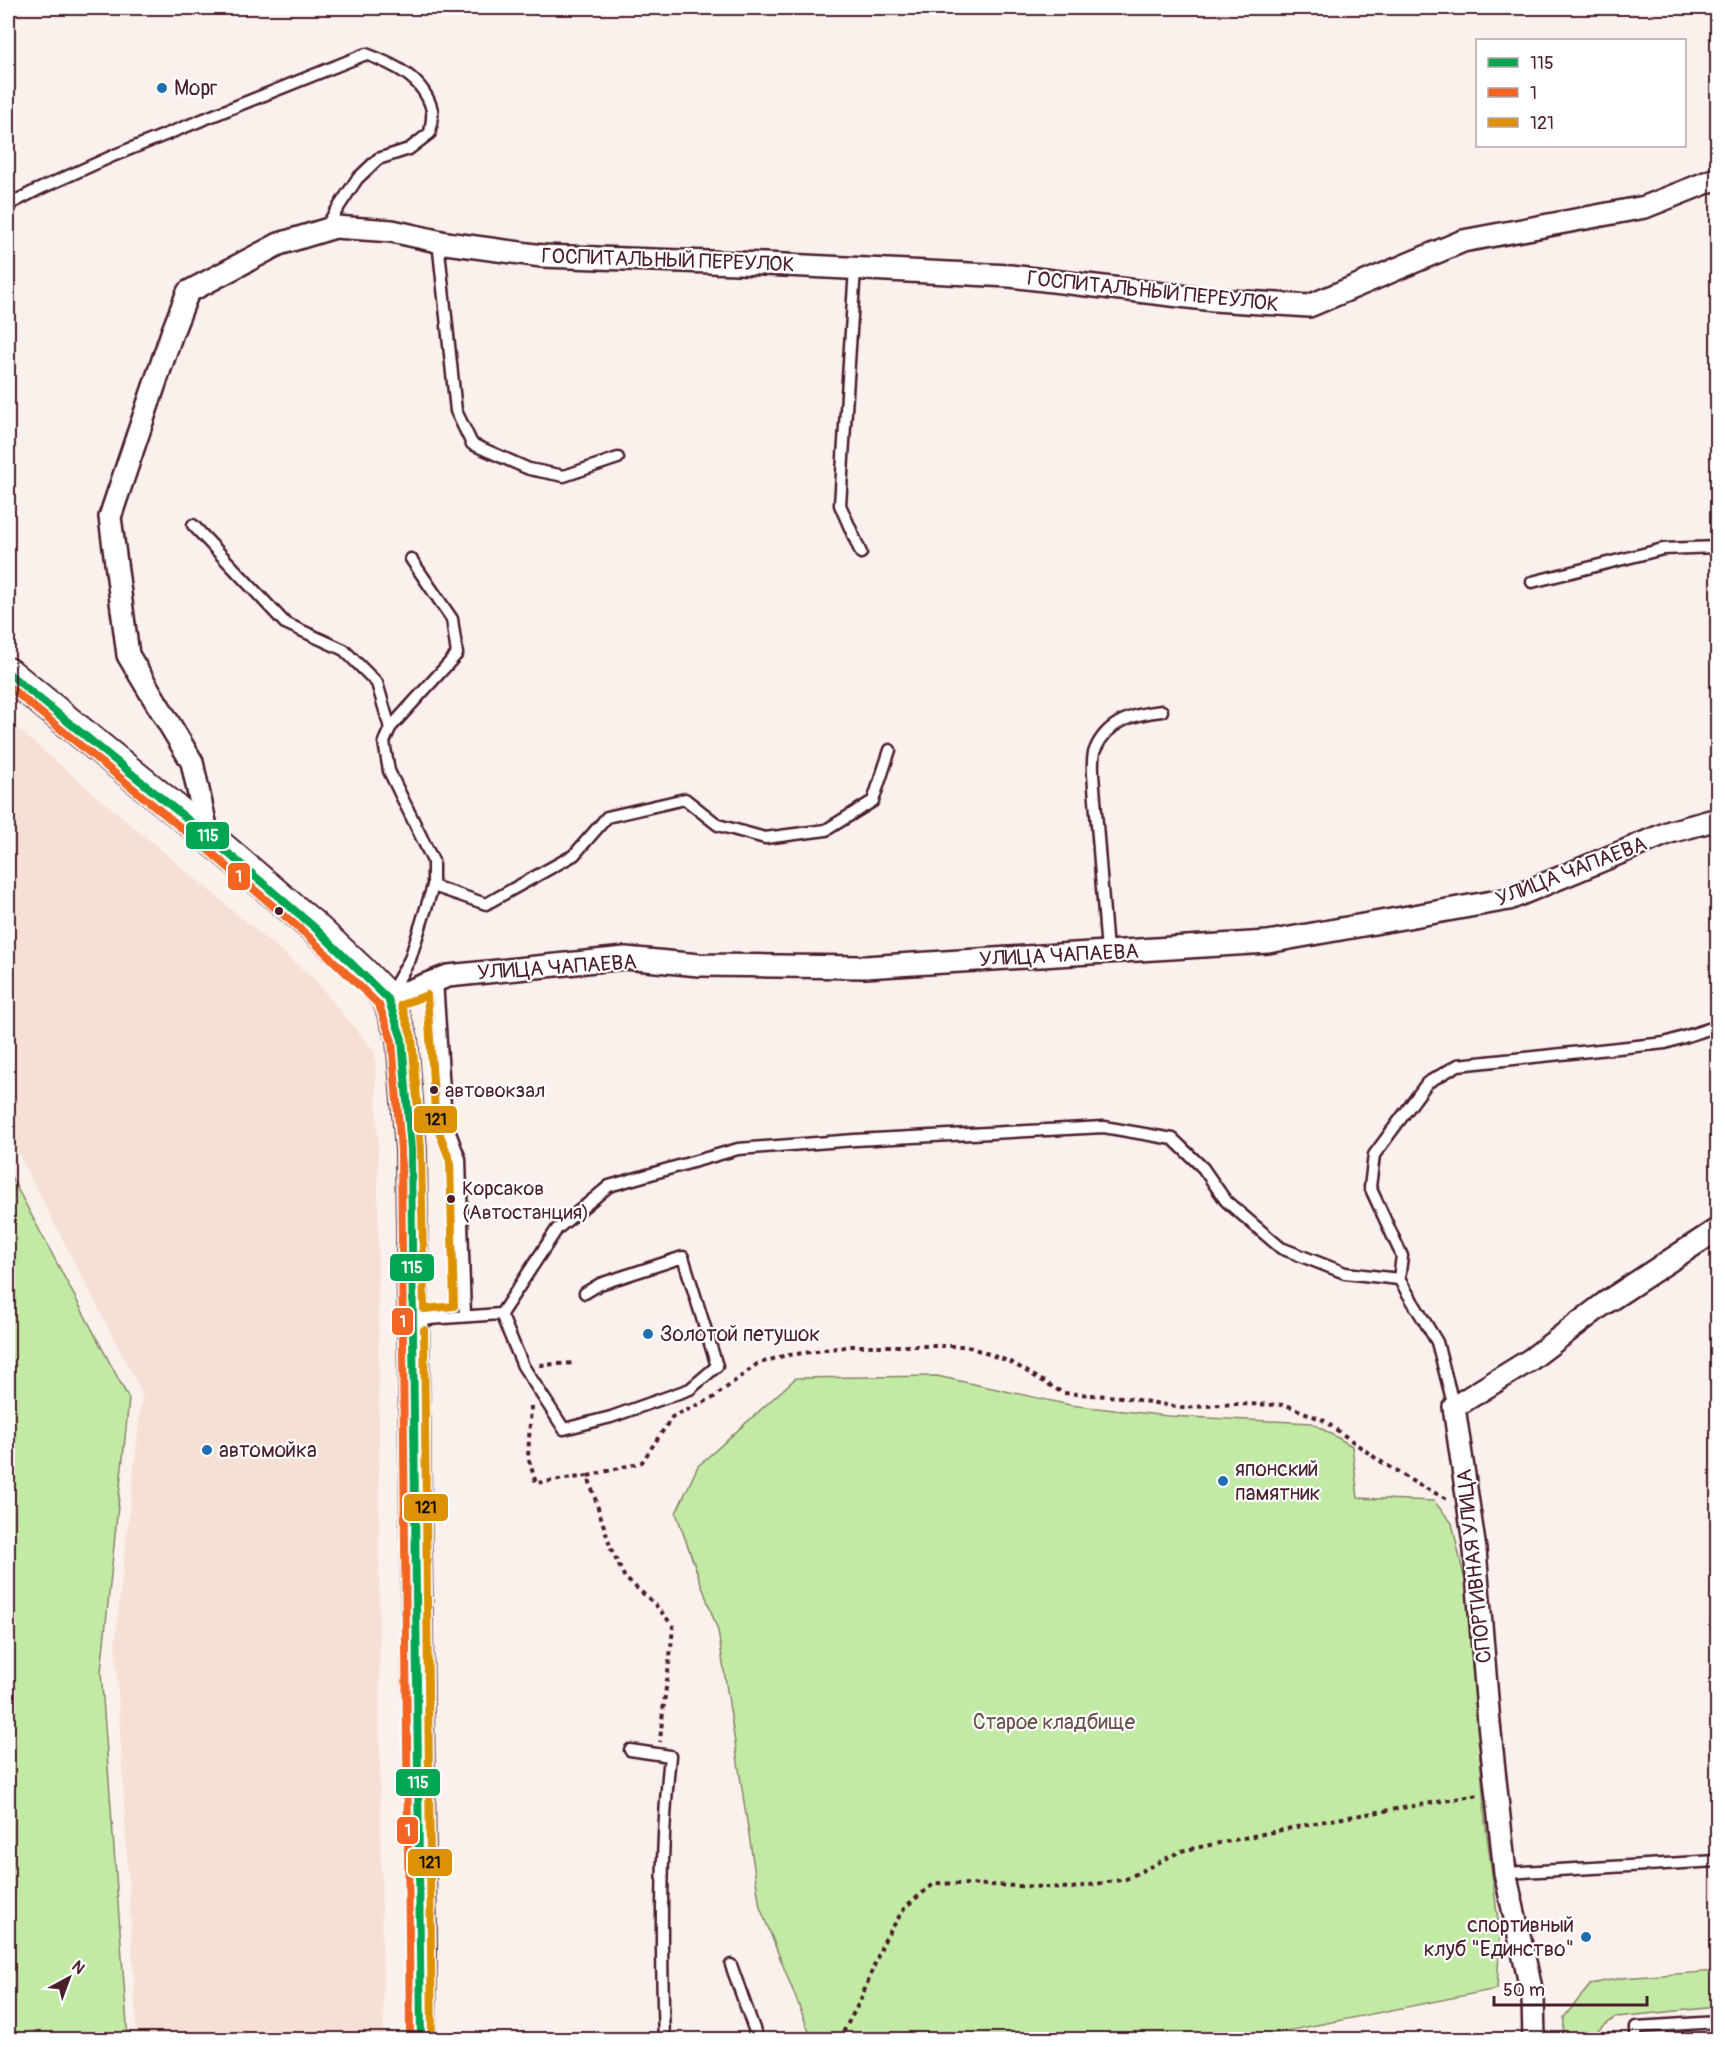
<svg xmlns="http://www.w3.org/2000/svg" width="1725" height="2047" viewBox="0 0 1725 2047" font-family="Pangolin,sans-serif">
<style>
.built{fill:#f6e0d5}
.green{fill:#c3eaa5;stroke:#868468;stroke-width:1.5}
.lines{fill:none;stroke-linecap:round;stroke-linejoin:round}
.lane-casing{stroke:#4a1f2b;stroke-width:15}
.street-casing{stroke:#4a1f2b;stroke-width:26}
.secondary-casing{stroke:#4a1f2b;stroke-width:34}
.path{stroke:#4a1f2b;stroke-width:4;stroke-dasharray:4.5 4.5;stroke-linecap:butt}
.lane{stroke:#fff;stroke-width:10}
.street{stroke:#fff;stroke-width:21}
.secondary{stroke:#fff;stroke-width:30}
.bus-1-casing{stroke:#fff;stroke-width:12}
.bus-2-casing{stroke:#fff;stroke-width:12}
.bus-3-casing{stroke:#fff;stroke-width:12}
.bus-1{stroke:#00a651;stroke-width:8}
.bus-2{stroke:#f26522;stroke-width:8}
.bus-3{stroke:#dd9206;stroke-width:8}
.poi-dot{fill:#1f6fb2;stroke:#fff;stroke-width:2}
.bus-dot{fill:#4a1f2b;stroke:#fff;stroke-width:2}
.labels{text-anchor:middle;stroke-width:4.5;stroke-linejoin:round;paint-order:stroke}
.bus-label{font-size:20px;fill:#4a1f2b;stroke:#fff;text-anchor:start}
.poi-label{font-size:21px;fill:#4a1f2b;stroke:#fff;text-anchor:start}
.street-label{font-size:21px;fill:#4a1f2b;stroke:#fff}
.park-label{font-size:21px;fill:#68524a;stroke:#fff}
.line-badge{stroke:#fff;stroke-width:2}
.badge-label{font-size:16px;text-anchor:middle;font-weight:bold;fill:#fff}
.pale-badge-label{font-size:16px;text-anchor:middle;font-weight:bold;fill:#111}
</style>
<rect width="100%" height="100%" fill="#fbf1ec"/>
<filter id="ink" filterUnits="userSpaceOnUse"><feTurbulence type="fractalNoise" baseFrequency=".0167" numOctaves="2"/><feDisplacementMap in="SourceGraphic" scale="12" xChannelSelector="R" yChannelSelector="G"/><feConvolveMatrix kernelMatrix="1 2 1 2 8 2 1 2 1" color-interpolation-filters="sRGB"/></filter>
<g filter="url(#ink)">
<!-- built -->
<polygon class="built" points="8,721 313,978 375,1052 378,1144 380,1787 384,2039 137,2039 115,1642 142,1393 8,1134"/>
<!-- green -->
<g class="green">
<polygon points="8,1171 129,1399 101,1672 128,2039 8,2039"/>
<polygon points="937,1376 1070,1405 1168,1416 1312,1423 1352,1446 1358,1498 1434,1501 1452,1523 1468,1594 1485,1820 1500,1935 1497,1989 1247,2039 812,2039 760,1907 718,1631 676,1513 698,1466 796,1378"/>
<polygon points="1717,1971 1717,2007 1616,2017 1596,2032 1593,2039 1563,2039 1564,2017 1591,1984 1621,1978"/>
</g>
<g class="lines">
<!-- lane casing -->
<g class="lane-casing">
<g id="lane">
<path d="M8,205L37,190L115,155L366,54C393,64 424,78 432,110C433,117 431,126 430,133L409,149L378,159L357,179L325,228"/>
<polyline points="438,241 456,411 472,444 529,469 564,476 618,458"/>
<polyline points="855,268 840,505 861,553"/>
<polyline points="193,525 285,623 344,650 377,683 390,728"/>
<polyline points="1532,582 1663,549 1718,547"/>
<polyline points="433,886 486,904 574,855 607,817 685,799 718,825 765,838 826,830 873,801 890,750"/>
<path d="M1107,951L1093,774C1093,767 1092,756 1095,750C1107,721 1134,714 1162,711"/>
<polyline points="437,980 446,1122 460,1159 465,1316"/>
<polyline points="389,996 410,959 433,886 433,861 389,771 384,742 390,728 457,654 452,619 411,559"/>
<polyline points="1399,1279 1402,1256 1370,1187 1374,1155 1427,1083 1458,1065 1665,1043 1718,1026"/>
<polyline points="501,1314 557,1229 609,1186 738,1149 855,1140 1104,1127 1173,1139 1203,1168 1226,1201 1281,1248 1345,1273 1399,1279 1437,1342 1454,1407"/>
<polyline points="414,1320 501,1314 523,1366 564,1429 611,1417 690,1389 717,1366 683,1257 600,1284 585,1293"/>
<path d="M630,1750L670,1756C660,1849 661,1945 664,2040"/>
<polyline points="1505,1873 1718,1861"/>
<polyline points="731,1965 758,2040"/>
<polyline points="1636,2040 1636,2027 1718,2022"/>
</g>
</g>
<!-- street casing -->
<g class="street-casing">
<g id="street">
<polyline points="208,836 192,762 128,655 110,517 172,333 188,292 279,244 335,227 392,231 446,243 542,256 765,264 1010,276 1214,300 1309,306 1463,241 1645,207 1718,178"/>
<polyline points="388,999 448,976 625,958 699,965 865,967 1268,942 1509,899 1670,832 1718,819"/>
<polyline points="1534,2040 1533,1997 1505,1873 1489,1723 1475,1550 1454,1407 1530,1360 1605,1303 1718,1229"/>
</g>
</g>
<!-- secondary casing -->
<g class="secondary-casing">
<polyline id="secondary" points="8,673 208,836 314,927 362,972 388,999 402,1039 411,1150 421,1943 421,2040"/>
</g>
<!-- path -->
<g class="path">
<polyline points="540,1365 576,1363"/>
<path d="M531,1406L528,1457L536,1483L588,1476L611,1549L625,1578L654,1603L673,1626C670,1665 663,1703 660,1742"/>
<polyline points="588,1476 642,1462 672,1417 713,1398 757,1364 783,1356 851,1346 966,1346 1011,1362 1063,1393 1121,1397 1183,1408 1233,1404 1286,1405 1323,1420 1377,1459 1417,1484 1447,1499"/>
<polyline points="839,2040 861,1999 883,1943 905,1907 935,1883 1072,1888 1126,1879 1181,1851 1325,1821 1479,1795"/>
</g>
<!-- lane -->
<use href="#lane" class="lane"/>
<!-- street -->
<use href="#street" class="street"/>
<!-- secondary -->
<use href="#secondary" class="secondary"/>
<!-- bus-1 casing -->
<g class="bus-1-casing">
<polyline id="bus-1" points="8,673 208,836 314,927 388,999 402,1039 411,1150 421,2040"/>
</g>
<!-- bus-2 casing -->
<g class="bus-2-casing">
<polyline id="bus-2" points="8,686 201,844 307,935 379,1005 392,1041 401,1150 410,2040"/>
</g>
<!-- bus-3 casing -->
<g class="bus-3-casing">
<g id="bus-3">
<polygon points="427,995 436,1124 450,1161 454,1306 424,1309 421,1149 412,1037 401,1005"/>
<polyline points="424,1330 432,2040"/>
</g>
</g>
<!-- bus-1 -->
<use href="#bus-1" class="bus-1"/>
<!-- bus-2 -->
<use href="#bus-2" class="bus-2"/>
<!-- bus-3 -->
<use href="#bus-3" class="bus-3"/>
</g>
</g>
<!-- markers -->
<g class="poi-dot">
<circle cx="162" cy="88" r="6"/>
<circle cx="648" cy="1334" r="6"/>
<circle cx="207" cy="1450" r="6"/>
<circle cx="1223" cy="1481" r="6"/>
<circle cx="1586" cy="1937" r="6"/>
</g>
<g class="bus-dot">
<circle cx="279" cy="911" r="5"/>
<circle cx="434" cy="1090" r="5"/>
<circle cx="451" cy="1199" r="5"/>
</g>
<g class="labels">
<!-- bus labels -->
<g class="bus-label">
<text x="445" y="1097">автовокзал</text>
<text x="462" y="1195">Корсаков<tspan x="462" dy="24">(Автостанция)</tspan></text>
</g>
<!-- poi labels -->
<g class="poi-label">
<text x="174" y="95">Морг</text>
<text x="660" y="1341">Золотой петушок</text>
<text x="219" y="1457">автомойка</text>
<text x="1235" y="1476">японский<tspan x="1235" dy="24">памятник</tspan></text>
<text x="1574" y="1932" text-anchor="end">спортивный<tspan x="1574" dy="24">клуб "Единство"</tspan></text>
</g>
<!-- street labels -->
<g class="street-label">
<text transform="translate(668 260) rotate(2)" y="7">ГОСПИТАЛЬНЫЙ ПЕРЕУЛОК</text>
<text transform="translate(1153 291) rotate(6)" y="7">ГОСПИТАЛЬНЫЙ ПЕРЕУЛОК</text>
<text transform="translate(1571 871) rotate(-21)" y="7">УЛИЦА ЧАПАЕВА</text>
<text transform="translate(1059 955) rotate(-3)" y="7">УЛИЦА ЧАПАЕВА</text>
<text transform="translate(557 967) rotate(-4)" y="7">УЛИЦА ЧАПАЕВА</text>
<text transform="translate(1474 1566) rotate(-96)" y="7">СПОРТИВНАЯ УЛИЦА</text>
</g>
<!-- park labels -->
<g class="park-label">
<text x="1054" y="1729">Старое кладбище</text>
</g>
</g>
<g class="line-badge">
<rect x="185" y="821" width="45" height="29" rx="6" fill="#00a651"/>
<rect x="227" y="862" width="24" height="29" rx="6" fill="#f26522"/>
<rect x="413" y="1105" width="45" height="29" rx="6" fill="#dd9206"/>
<rect x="389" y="1253" width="46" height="29" rx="6" fill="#00a651"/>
<rect x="391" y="1307" width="23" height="29" rx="6" fill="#f26522"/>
<rect x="403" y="1493" width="46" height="29" rx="6" fill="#dd9206"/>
<rect x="395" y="1768" width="46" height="29" rx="6" fill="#00a651"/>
<rect x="396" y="1816" width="23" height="29" rx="6" fill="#f26522"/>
<rect x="407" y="1848" width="46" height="29" rx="6" fill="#dd9206"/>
</g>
<g class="badge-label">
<text x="208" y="841">115</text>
<text x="239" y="882">1</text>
<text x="412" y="1273">115</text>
<text x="403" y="1327">1</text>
<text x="418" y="1788">115</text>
<text x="408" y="1836">1</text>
</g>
<g class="pale-badge-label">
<text x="436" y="1125">121</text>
<text x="426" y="1513">121</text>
<text x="430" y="1868">121</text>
</g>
<!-- margin -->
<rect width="1725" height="2047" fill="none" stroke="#fff" stroke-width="30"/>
<rect x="15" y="15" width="1695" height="2017" fill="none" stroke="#4a1f2b" stroke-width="2" filter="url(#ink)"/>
<!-- legend -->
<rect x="1476" y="39" width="210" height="108" fill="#ffffff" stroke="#b7a5aa" stroke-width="1.5"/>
<rect x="1488" y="58" width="30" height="9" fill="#00a651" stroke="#b7a5aa" stroke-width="1.5"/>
<text x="1530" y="69" font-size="18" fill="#4a1f2b">115</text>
<rect x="1488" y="88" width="30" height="9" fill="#f26522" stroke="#b7a5aa" stroke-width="1.5"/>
<text x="1530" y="99" font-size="18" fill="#4a1f2b">1</text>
<rect x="1488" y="118" width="30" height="9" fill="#dd9206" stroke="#b7a5aa" stroke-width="1.5"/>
<text x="1530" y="129" font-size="18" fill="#4a1f2b">121</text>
<!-- north arrow -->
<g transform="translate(69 1978) rotate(41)" stroke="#ffffff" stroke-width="4.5" paint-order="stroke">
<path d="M0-4.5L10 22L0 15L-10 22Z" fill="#4a1f2b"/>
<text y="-9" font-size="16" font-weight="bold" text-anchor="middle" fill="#4a1f2b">N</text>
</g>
<!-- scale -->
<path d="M1494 1996v9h153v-9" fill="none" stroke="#4a1f2b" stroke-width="3"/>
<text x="1503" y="1996" font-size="18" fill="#4a1f2b" stroke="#ffffff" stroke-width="4.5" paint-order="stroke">50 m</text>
</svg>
